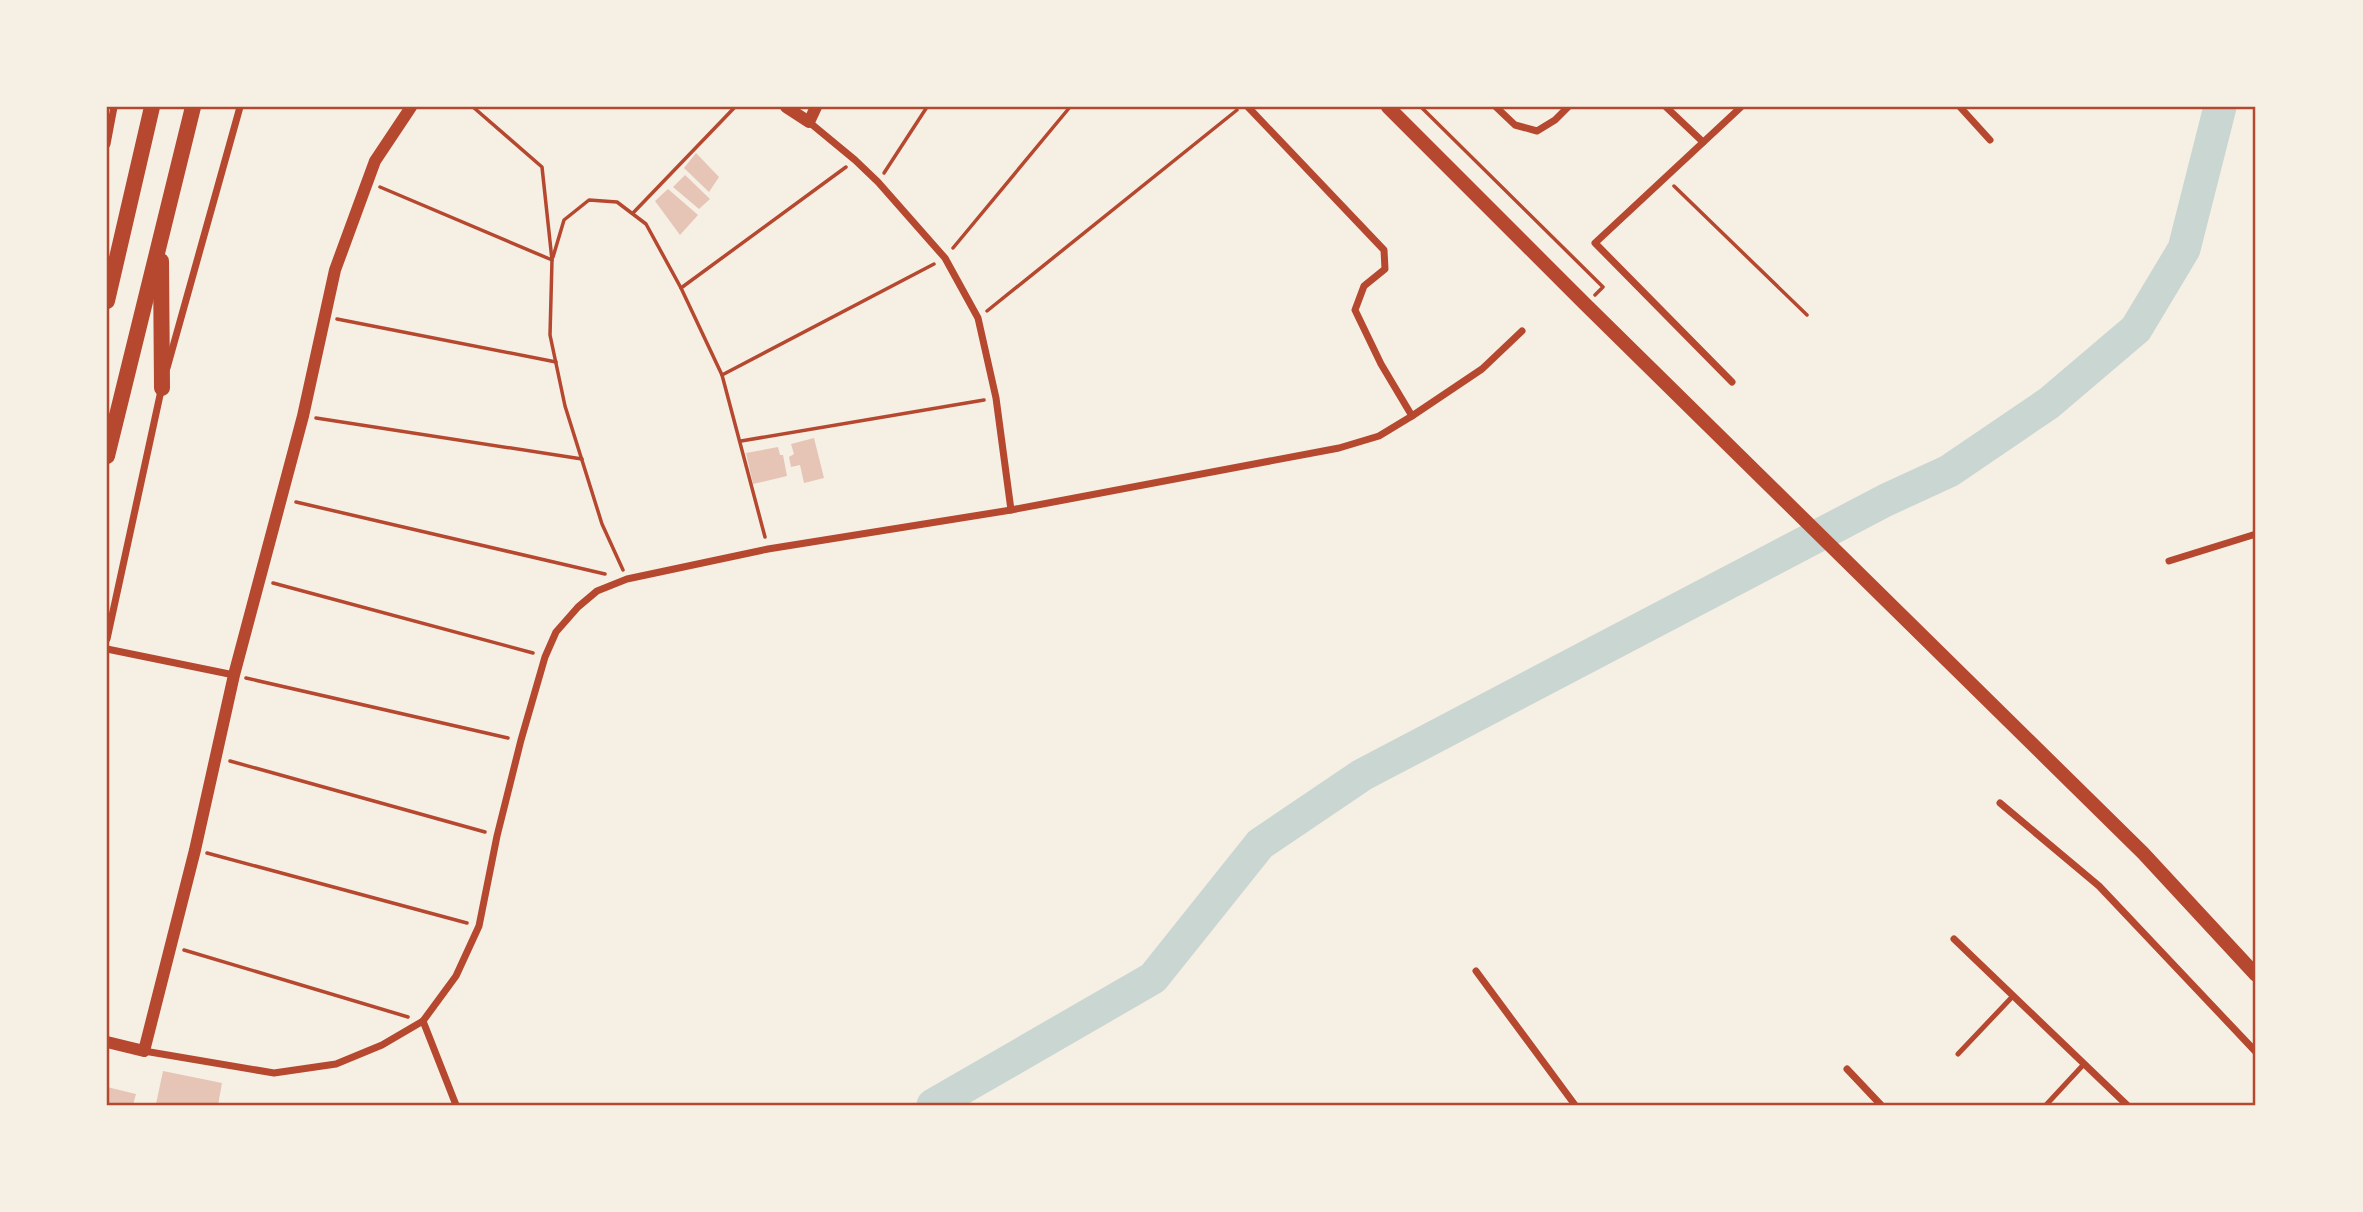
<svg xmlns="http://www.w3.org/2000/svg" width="2363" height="1212" viewBox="0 0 2363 1212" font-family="Signika,sans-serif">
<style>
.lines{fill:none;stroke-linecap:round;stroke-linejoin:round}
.river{stroke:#c9d6d2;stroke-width:33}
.building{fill:#e6c5b7}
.path{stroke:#b5482f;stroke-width:3.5}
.service{stroke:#b5482f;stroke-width:5}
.minor{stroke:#b5482f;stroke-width:7}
.tertiary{stroke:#b5482f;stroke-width:12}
.secondary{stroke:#b5482f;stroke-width:14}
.trunk{stroke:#b5482f;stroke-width:16}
.neatline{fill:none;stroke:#b5482f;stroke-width:2.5}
</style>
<rect width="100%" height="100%" fill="#f6efe4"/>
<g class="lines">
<!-- river -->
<polyline class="river" points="933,1105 1153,978 1260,844 1362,775 1886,500 1949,471 2049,403 2136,329 2184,249 2220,107"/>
</g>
<!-- building -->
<g class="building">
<polygon points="696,153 719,177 709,192 684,168"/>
<polygon points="685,175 710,199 699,209 673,187"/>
<polygon points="668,189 698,215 680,235 655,201"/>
<polygon points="814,438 824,478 804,483 800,465 791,467 789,457 794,454 791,444"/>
<polygon points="778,447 780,455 783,455 787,476 753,484 746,453"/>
<polygon points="163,1071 222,1083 218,1105 156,1104"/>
<polygon points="107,1087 136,1094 133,1105 107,1105"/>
</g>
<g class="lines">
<!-- path -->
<g class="path">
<polyline points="473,107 542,167 552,260 550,335 565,406 602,524 623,570"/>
<polyline points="1421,107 1603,287 1595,295"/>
<polyline points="884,173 927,107"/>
<polyline points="1674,186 1807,315"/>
<polyline points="380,187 552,260"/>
<polyline points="633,213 735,107"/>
<polyline points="953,248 1070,107"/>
<polyline points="553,257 564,220 589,200 617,202 646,224 681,288 722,375 765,537"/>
<polyline points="681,288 846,167"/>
<polyline points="987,311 1237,110"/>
<polyline points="337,319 556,362"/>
<polyline points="722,375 934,264"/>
<polyline points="316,418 582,459"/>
<polyline points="741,441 984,400"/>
<polyline points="296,502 605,574"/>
<polyline points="273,583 533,653"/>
<polyline points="246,678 508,738"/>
<polyline points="230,761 485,832"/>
<polyline points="207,853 467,923"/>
<polyline points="184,950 408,1017"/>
</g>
<!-- service -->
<g class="service">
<polyline points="1958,1054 2013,996"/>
<polyline points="2046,1105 2084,1064"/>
</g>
<!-- minor -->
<g class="minor">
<polyline points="1248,107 1384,250 1385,269 1364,286 1355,310 1381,364 1412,416"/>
<polyline points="1496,107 1515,125 1537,131 1555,120 1568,107"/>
<polyline points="1666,107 1703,142"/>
<polyline points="1960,107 1990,140"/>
<polyline points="809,122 855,160 878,182 945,258 978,318 996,398 1011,510"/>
<polyline points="107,144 114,107"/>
<polyline points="167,368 240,107"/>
<polyline points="1732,382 1595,243 1741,107"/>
<polyline points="2169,561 2256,534"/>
<polyline points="107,639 162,386"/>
<polyline points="107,649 234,675"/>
<polyline points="2000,803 2099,886 2256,1052"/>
<polyline points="1954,939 2127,1105"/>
<polyline points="1476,971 1575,1105"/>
<polyline points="423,1021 456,1105"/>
<polyline points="144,1051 274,1073 336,1064 382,1045 423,1021 456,976 479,926 497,836 521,740 545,657 556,632 578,607 597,591 627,579 768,549 1011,510 1339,448 1379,436 1412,416 1482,369 1522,331"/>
<polyline points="1847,1069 1881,1105"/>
</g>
<!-- tertiary -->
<g class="tertiary">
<polyline points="786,107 809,122 816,107"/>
<polyline points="107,1042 144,1051 195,850 234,675 303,416 335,270 375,161 411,107"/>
</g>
<!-- secondary -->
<polyline class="secondary" points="1388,107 1585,304 2143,853 2256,975"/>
<!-- trunk -->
<g class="trunk">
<polyline points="161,261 162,388"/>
<polyline points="107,301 152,107"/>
<polyline points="107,456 193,107"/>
</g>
</g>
<!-- border -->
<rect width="2363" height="1212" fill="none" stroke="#f6efe4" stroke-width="217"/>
<rect x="108" y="108" width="2146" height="996" class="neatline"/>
</svg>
